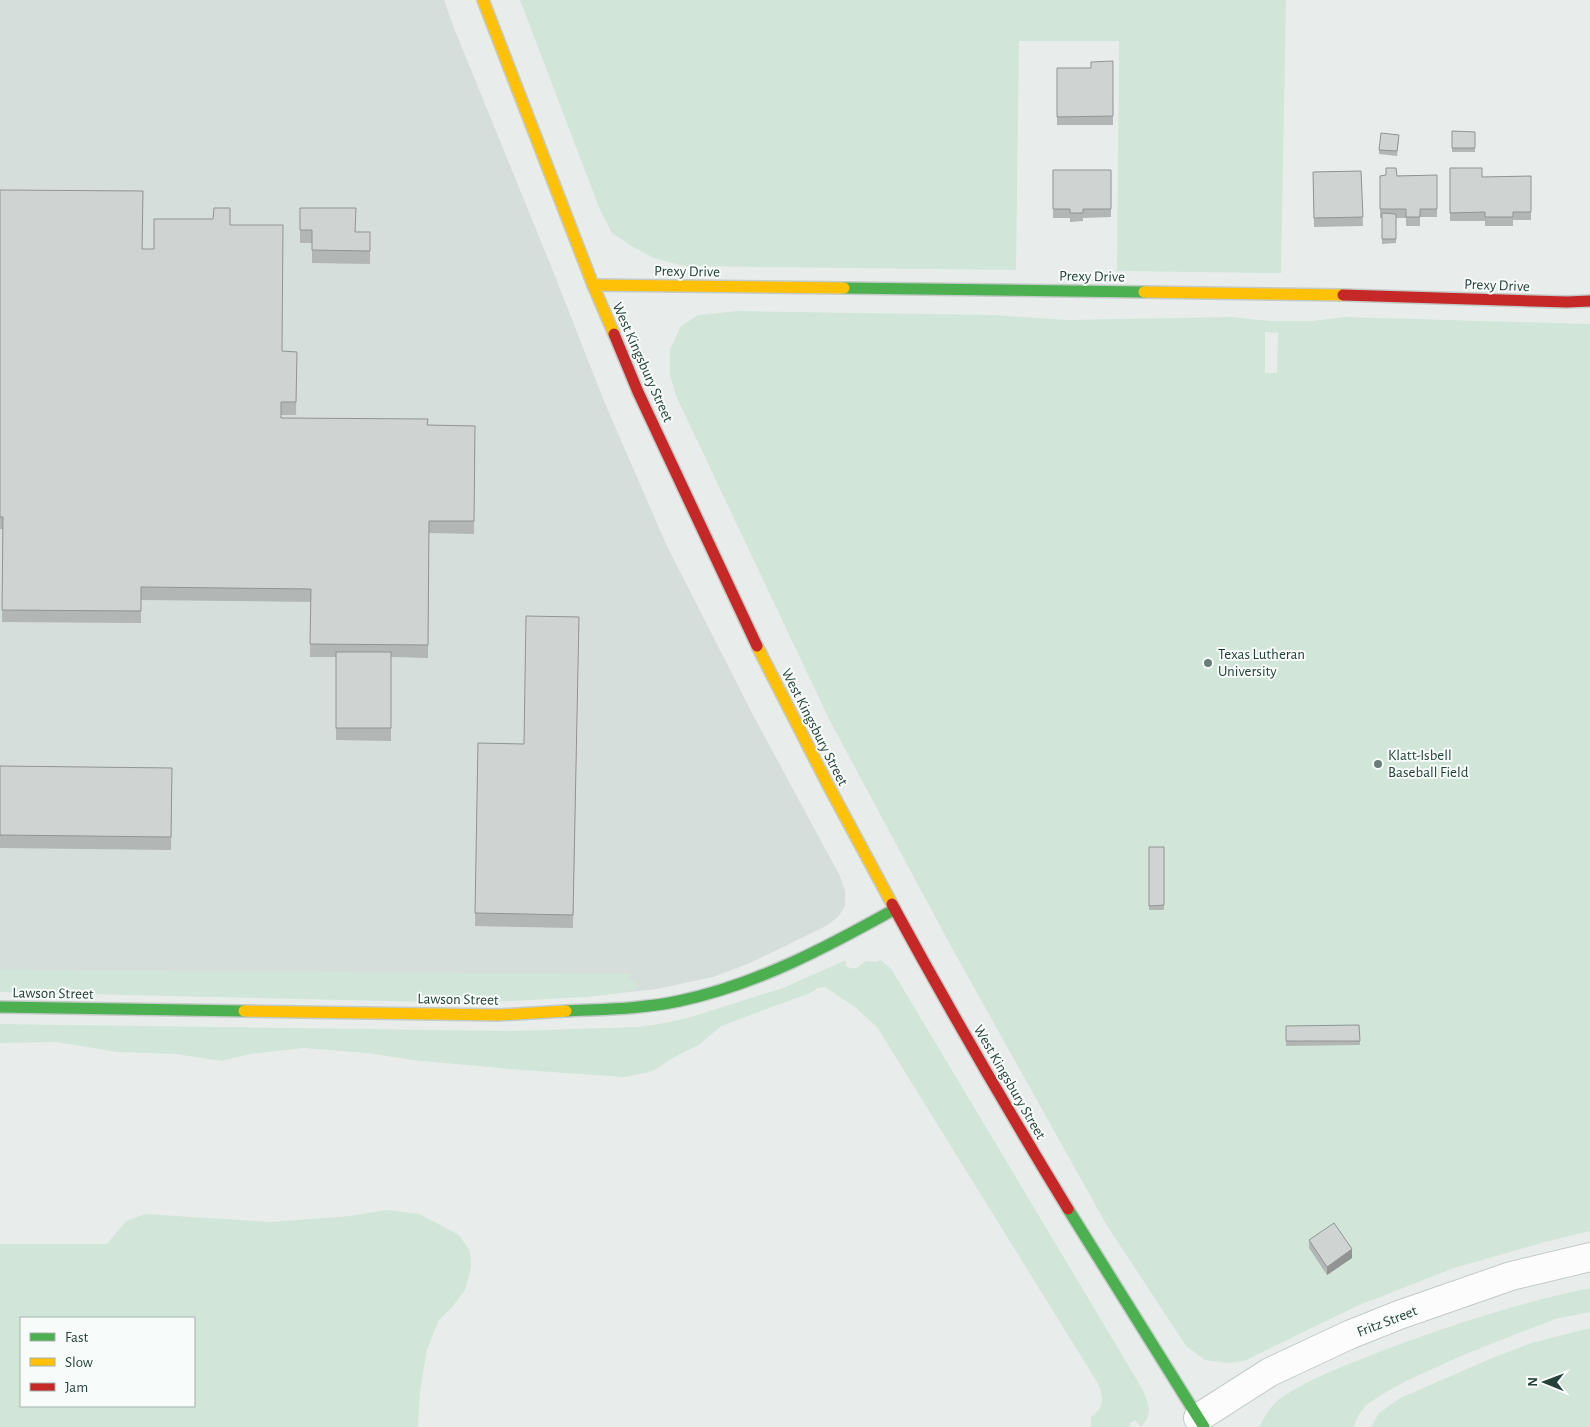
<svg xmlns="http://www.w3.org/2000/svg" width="1590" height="1427" viewBox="0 0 1590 1427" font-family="'Alegreya Sans',sans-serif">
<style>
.built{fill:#d6dedb}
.green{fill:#d1e6d8;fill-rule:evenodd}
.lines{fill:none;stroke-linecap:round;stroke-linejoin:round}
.street-casing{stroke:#c5cac8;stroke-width:30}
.fast-casing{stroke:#c3cbc8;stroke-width:14}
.slow-casing{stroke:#c3cbc8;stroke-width:14}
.jam-casing{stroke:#c3cbc8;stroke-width:14}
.street{stroke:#fcfcfc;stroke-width:28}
.fast{stroke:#4caf50;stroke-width:11}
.slow{stroke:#ffc107;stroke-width:11}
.jam{stroke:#c62828;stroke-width:11}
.wall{fill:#b2b6b5}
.shaded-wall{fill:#919493}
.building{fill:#cfd4d2;stroke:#919493}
.poi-dot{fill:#697e78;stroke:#f7fbf9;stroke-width:2}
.labels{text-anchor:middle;stroke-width:4;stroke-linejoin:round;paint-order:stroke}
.street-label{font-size:15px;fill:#24423a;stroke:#f7fbf9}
.poi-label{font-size:15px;fill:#24423a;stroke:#f7fbf9;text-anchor:start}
</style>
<rect width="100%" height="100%" fill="#e8edeb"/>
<!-- built -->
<polygon class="built" points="0,0 444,0 454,28 551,266 604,401 666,544 753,715 840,876 845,891 845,906 838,917 826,926 750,963 713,977 657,989 583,997 0,992"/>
<!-- green -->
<g class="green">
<polygon points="520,0 1286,0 1281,273 1117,271 1119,41 1019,41 1016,270 684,266 654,258 633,247 612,233 600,210"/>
<path d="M738,311L993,315L1068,320L1231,317L1270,321H1312L1345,317L1590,324V1231L1545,1242L1454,1268L1357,1306L1244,1361L1228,1363L1205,1360L1186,1346L1106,1224L948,941L829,719L677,398L670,375V349L681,326L698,315ZM1265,332L1278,333L1277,373H1265Z"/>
<path d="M881,960L892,970L1143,1390C1149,1406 1153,1413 1141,1427L1135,1420L1129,1424L1131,1427H1091V1417C1105,1407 1104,1397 1097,1382L877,1027L855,1007L825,987L818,988L810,993L721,1026L699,1045L676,1056L653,1071L625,1077L522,1070L412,1060L367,1053L304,1048L250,1054L222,1061L175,1054L117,1052L57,1042L0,1043V1024L513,1031L637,1027L665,1023L687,1018L783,988L844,961H846V966C858,972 857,966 866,961L875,962Z"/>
<polygon points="0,970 629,974 628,981 635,981 637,989 620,993 583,997 475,1003 0,992"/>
<path d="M386,1210L419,1214L459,1235L470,1251L471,1268L465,1290L453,1306L439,1320L427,1349L420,1392L418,1427H0V1244H107L126,1221L145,1214L270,1222L350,1216ZM21,1318H194V1406H21Z"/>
<path d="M1590,1288V1312L1555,1319L1463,1355L1406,1381L1383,1394L1366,1405L1358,1416L1354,1427H1259C1264,1417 1272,1404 1282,1397C1311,1378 1346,1365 1379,1352C1447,1326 1518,1303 1590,1288Z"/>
<polygon points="1590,1328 1590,1427 1371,1427 1379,1413 1400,1398 1497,1356 1531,1343"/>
</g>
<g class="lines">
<!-- street casing -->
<g class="street-casing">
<polyline id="street" points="1198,1418 1270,1372 1349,1335 1399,1315 1511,1276 1590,1257"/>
</g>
<!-- fast casing -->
<g class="fast-casing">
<g id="fast">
<polyline points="844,288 1144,292"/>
<polyline points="0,1007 244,1011"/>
<path d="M566,1011C604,1009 642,1009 679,1001C756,985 827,947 895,909"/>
<polyline points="1068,1209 1204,1427"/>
</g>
</g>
<!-- slow casing -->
<g class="slow-casing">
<g id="slow">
<polyline points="483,0 593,285 614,334"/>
<polyline points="593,285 844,288"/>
<polyline points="1144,292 1343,295"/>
<polyline points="757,646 828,785 892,904"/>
<polyline points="244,1011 498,1015 566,1011"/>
</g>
</g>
<!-- jam casing -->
<g class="jam-casing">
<g id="jam">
<polyline points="1343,295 1567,302 1590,301"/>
<polyline points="614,334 638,392 757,646"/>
<path d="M892,904C948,1007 1007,1109 1068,1209"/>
</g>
</g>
<!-- street -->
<use href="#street" class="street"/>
<!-- fast -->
<use href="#fast" class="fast"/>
<!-- slow -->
<use href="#slow" class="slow"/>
<!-- jam -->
<use href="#jam" class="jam"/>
</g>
<!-- wall -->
<g class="wall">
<polygon points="1113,61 1113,125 1057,125 1057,68 1091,68"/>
<polygon points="1452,131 1475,132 1475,152 1452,152"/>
<polygon points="1399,139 1397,156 1379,154 1379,150"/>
<polygon points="1450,168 1482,177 1531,176 1531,220 1513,220 1513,226 1485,226 1485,221 1450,221"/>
<polygon points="1053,170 1111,170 1111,217 1083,218 1083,221 1070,222 1070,218 1053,218"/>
<polygon points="1361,171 1363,226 1314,227 1313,172"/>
<polygon points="1437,175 1437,217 1420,217 1420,226 1406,226 1406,218 1396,218 1396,243 1382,244 1382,218 1380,218 1380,176"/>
<polygon points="0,190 142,249 154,249 230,225 282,351 297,352 296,415 281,415 281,418 427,425 475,426 474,534 429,533 428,658 391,657 391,741 336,740 336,657 310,657 311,602 141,600 141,623 2,622 3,529 0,529"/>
<polygon points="300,208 356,232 370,232 370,264 312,263 312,243 300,243"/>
<polygon points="579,617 573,928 475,926 478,743 524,744"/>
<polygon points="0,766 172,768 171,850 0,848"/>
<rect x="1149" y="847" width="15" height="63"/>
<polygon points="1359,1025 1360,1045 1286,1046 1286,1026"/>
<polygon points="1309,1240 1352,1258 1327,1275 1309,1248"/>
</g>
<!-- shaded-wall -->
<polygon class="shaded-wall" points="1352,1249 1352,1258 1327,1275 1327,1267"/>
<!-- building -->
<g class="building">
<polygon points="1113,61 1113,116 1057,117 1057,68 1091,68 1091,62"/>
<polygon points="1452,131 1475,132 1475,148 1452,148"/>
<polygon points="1381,133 1399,135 1397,151 1379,150"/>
<polygon points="1386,168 1396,168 1397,176 1437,175 1437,209 1420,209 1420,217 1406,217 1406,209 1380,209 1380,176 1386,175"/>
<polygon points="1450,168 1482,168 1482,177 1531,176 1531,212 1513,212 1513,217 1485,217 1485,212 1450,213"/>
<polygon points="1053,170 1111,170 1111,209 1083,209 1083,213 1070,213 1070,209 1053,209"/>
<polygon points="1361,171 1363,217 1314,218 1313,172"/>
<polygon points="0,190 143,191 142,249 154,249 154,219 213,219 214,208 230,208 230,225 283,225 282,351 297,352 296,402 281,402 281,418 428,419 427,425 475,426 474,521 429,521 428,645 310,644 311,589 141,587 141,611 2,610 3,517 0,517"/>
<polygon points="300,208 356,208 355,232 370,232 370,251 312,250 312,230 300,230"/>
<polygon points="1382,213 1396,214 1396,239 1382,239"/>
<polygon points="526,616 579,617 573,915 475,913 478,743 524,744"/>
<rect x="336" y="652" width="55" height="76"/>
<polygon points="0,766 172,768 171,837 0,835"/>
<polygon points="1149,847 1164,847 1164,905 1149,906"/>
<polygon points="1359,1025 1360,1041 1286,1041 1286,1026"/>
<polygon points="1334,1223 1352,1249 1327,1267 1309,1240"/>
</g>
<!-- markers -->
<g class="poi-dot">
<circle cx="1208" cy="663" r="5"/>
<circle cx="1378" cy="764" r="5"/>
</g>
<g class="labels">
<!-- street labels -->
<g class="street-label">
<text transform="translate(687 271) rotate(1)" y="5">Prexy Drive</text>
<text transform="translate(1092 276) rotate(1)" y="5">Prexy Drive</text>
<text transform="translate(1497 285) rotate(2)" y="5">Prexy Drive</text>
<text transform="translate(643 362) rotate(66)" y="5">West Kingsbury Street</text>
<text transform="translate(815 727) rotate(63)" y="5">West Kingsbury Street</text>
<text transform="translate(53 993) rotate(1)" y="5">Lawson Street</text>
<text transform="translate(458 999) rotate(1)" y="5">Lawson Street</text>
<text transform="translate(1010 1082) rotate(60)" y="5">West Kingsbury Street</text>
<text transform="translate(1387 1321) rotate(-21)" y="5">Fritz Street</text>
</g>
<!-- poi labels -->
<g class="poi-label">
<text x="1218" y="659">Texas Lutheran<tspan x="1218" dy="17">University</tspan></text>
<text x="1388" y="760">Klatt-Isbell<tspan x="1388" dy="17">Baseball Field</tspan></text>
</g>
</g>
<!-- legend -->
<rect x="20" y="1317" width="175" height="90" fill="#f7fbf9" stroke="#a3b1ad"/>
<rect x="30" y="1333" width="25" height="8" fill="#4caf50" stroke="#a3b1ad"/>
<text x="65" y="1342" font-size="15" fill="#24423a">Fast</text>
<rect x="30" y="1358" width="25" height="8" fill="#ffc107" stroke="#a3b1ad"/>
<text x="65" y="1367" font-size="15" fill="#24423a">Slow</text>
<rect x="30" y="1383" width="25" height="8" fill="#c62828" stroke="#a3b1ad"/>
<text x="65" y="1392" font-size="15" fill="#24423a">Jam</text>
<!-- north arrow -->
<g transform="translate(1545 1382) rotate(271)" stroke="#f7fbf9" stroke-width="4" paint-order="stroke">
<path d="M0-4L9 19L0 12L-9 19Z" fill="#24423a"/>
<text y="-8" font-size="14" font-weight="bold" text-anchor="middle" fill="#24423a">N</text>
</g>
</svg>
